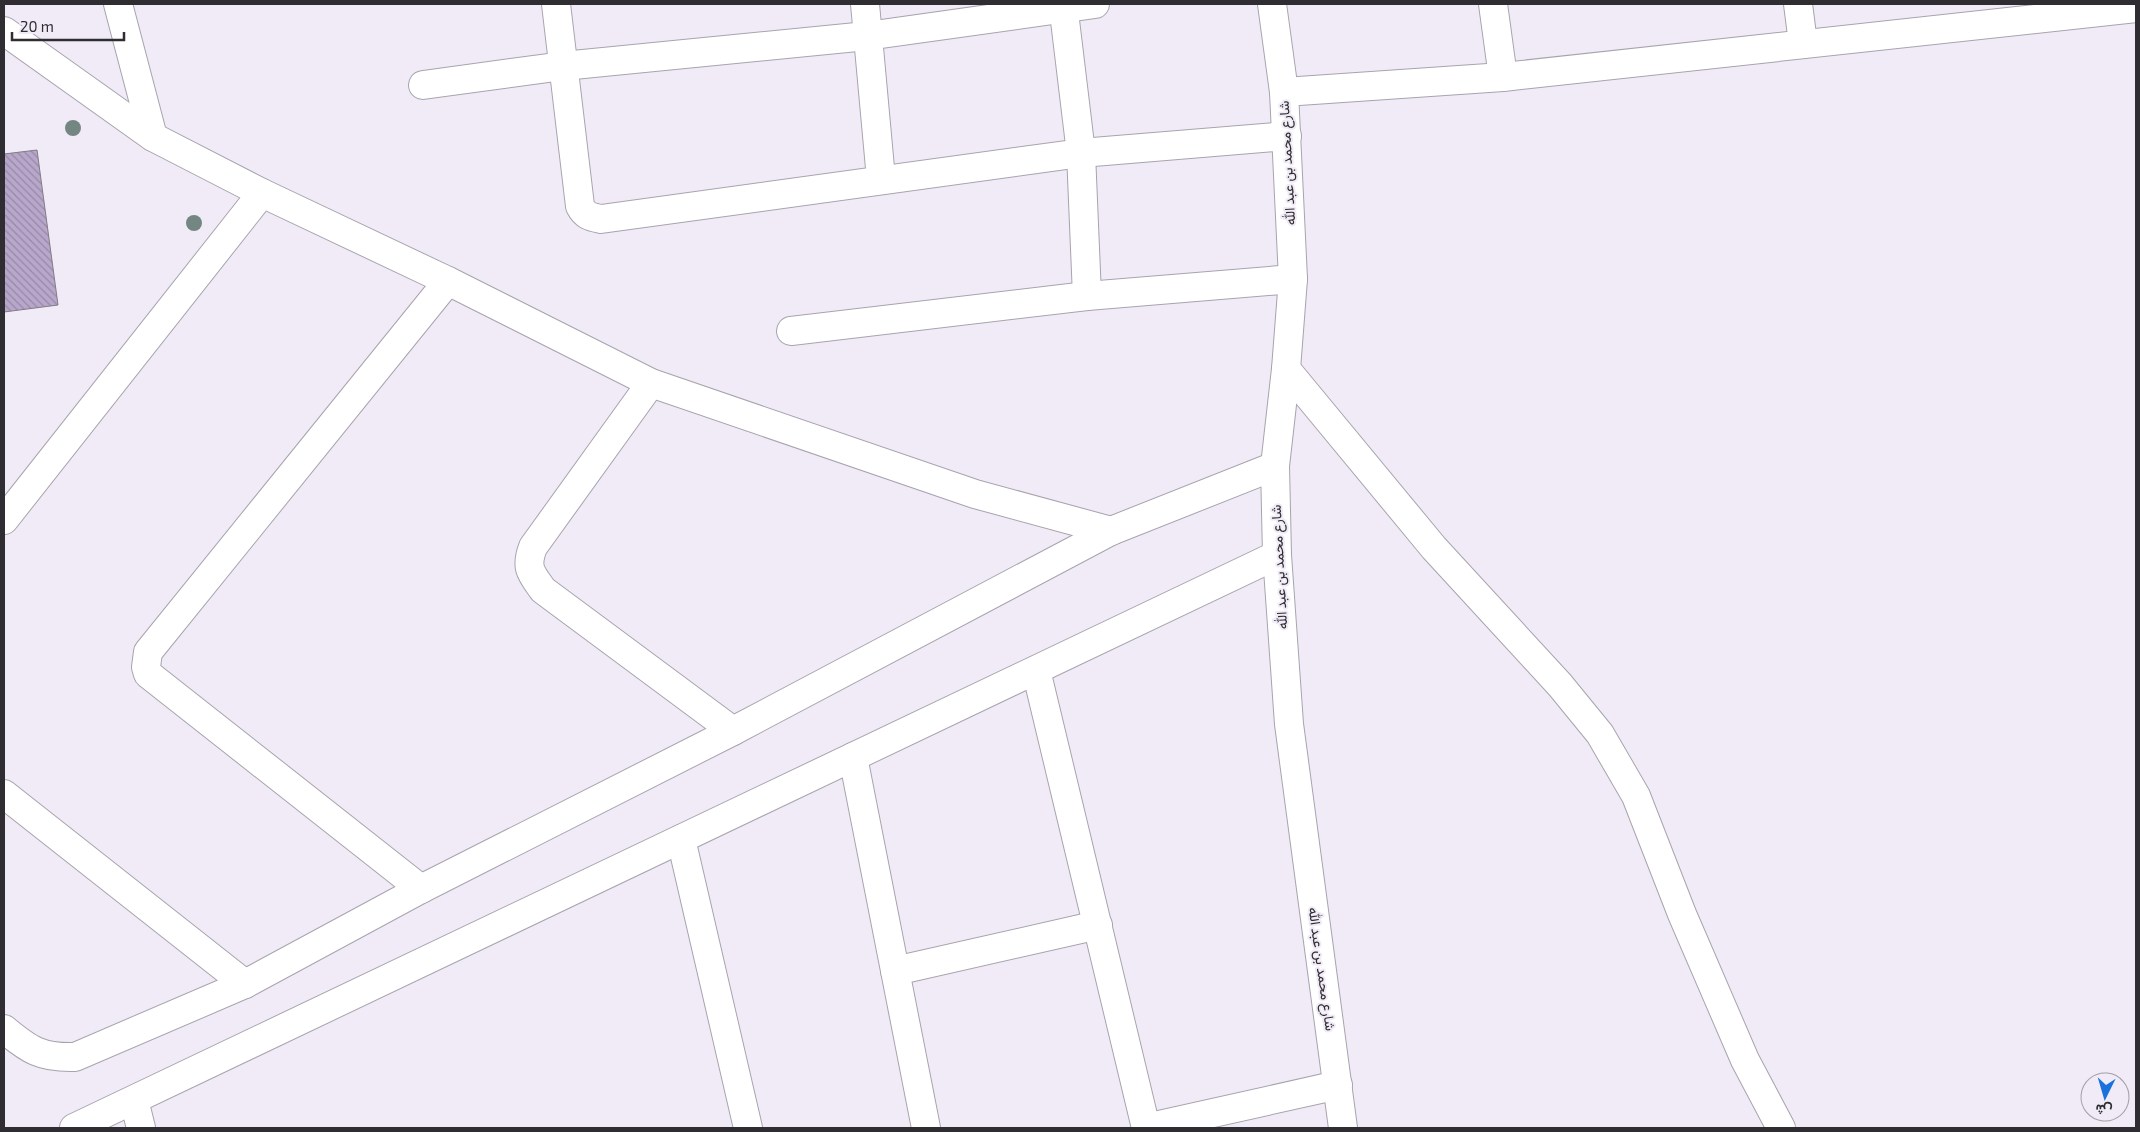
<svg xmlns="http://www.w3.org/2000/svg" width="2140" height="1132" viewBox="0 0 2140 1132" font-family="'Exo 2',Vazirmatn,sans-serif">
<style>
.building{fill:url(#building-back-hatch);stroke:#807b85}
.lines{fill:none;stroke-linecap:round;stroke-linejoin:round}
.minor-casing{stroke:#a8a4ae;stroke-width:30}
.tertiary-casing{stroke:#a8a4ae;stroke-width:30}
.minor{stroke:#fff;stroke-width:28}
.tertiary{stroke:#fff;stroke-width:28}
.tree{fill:#748682}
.labels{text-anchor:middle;stroke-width:4;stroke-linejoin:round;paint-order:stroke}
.street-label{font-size:14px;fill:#2f2d31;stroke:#f0ebf6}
</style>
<defs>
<pattern id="building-back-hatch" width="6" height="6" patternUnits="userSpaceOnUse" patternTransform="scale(1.25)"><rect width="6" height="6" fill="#b8a7cb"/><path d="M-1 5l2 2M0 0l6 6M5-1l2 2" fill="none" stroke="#9688a5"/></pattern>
</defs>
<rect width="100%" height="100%" fill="#f0ebf6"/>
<!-- building -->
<polygon class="building" points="37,150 58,305 4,312 4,154"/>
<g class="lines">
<!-- minor casing -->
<g class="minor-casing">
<g id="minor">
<polyline points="118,4 153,137"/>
<path d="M556,4L580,206C585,216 591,217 601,219L1081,153L1287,136"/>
<polyline points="865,4 881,179"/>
<polyline points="1063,4 1081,153 1087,296"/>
<polyline points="1493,4 1503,77"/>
<polyline points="1798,4 1803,43"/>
<polyline points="4,31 153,137 262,193 448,281 651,383 975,494 1111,531"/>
<polyline points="423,85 563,66 867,36 1095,4"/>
<polyline points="1284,92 1503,77 2136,8"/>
<polyline points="791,331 1087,296 1293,279"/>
<polyline points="1286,369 1434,548 1560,685 1600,734 1636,796 1682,914 1745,1060 1781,1128"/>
<path d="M651,383L533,547C525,568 531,573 543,590L733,731"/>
<polyline points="4,520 262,193"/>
<polyline points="1036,670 1146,1128"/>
<polyline points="853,757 926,1128"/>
<polyline points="4,794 245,984"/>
<polyline points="681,839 748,1128"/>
<polyline points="421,889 148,674 146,667 148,652 448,281"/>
<polyline points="895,971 1098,925"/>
<path d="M4,1029C29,1050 41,1058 75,1057L245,984L421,889L733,731L1111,531L1275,466"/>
<polyline points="134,1100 141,1128"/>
<polyline points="74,1128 1277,555"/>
<polyline points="1146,1128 1338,1085"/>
</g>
</g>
<!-- tertiary casing -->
<g class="tertiary-casing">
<polyline id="tertiary" points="1272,4 1284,92 1293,279 1286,369 1275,466 1277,555 1289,724 1343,1128"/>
</g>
<!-- minor -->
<use href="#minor" class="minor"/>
<!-- tertiary -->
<use href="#tertiary" class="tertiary"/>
</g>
<!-- trees -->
<g class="tree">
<circle cx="73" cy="128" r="8"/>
<circle cx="194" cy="223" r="8"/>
</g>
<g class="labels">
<!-- street labels -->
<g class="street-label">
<text transform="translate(1287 163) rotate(-93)" y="5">شارع محمد بن عبد الله</text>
<text transform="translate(1279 567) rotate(-93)" y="5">شارع محمد بن عبد الله</text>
<text transform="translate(1322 969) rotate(82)" y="5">شارع محمد بن عبد الله</text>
</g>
</g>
<!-- border -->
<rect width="2140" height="1132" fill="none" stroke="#2f2d31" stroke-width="10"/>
<!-- north arrow -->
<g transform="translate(2105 1097) rotate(185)"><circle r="24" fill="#f0ebf6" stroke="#a39fa7"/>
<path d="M0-4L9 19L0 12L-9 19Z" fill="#1c72dc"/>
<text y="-8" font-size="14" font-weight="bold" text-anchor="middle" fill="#2f2d31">ش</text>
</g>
<!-- scale -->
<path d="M12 32v8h112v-8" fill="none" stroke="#2f2d31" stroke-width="2.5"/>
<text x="20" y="32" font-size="15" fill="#2f2d31" stroke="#f0ebf6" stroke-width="4" paint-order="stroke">20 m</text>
</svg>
